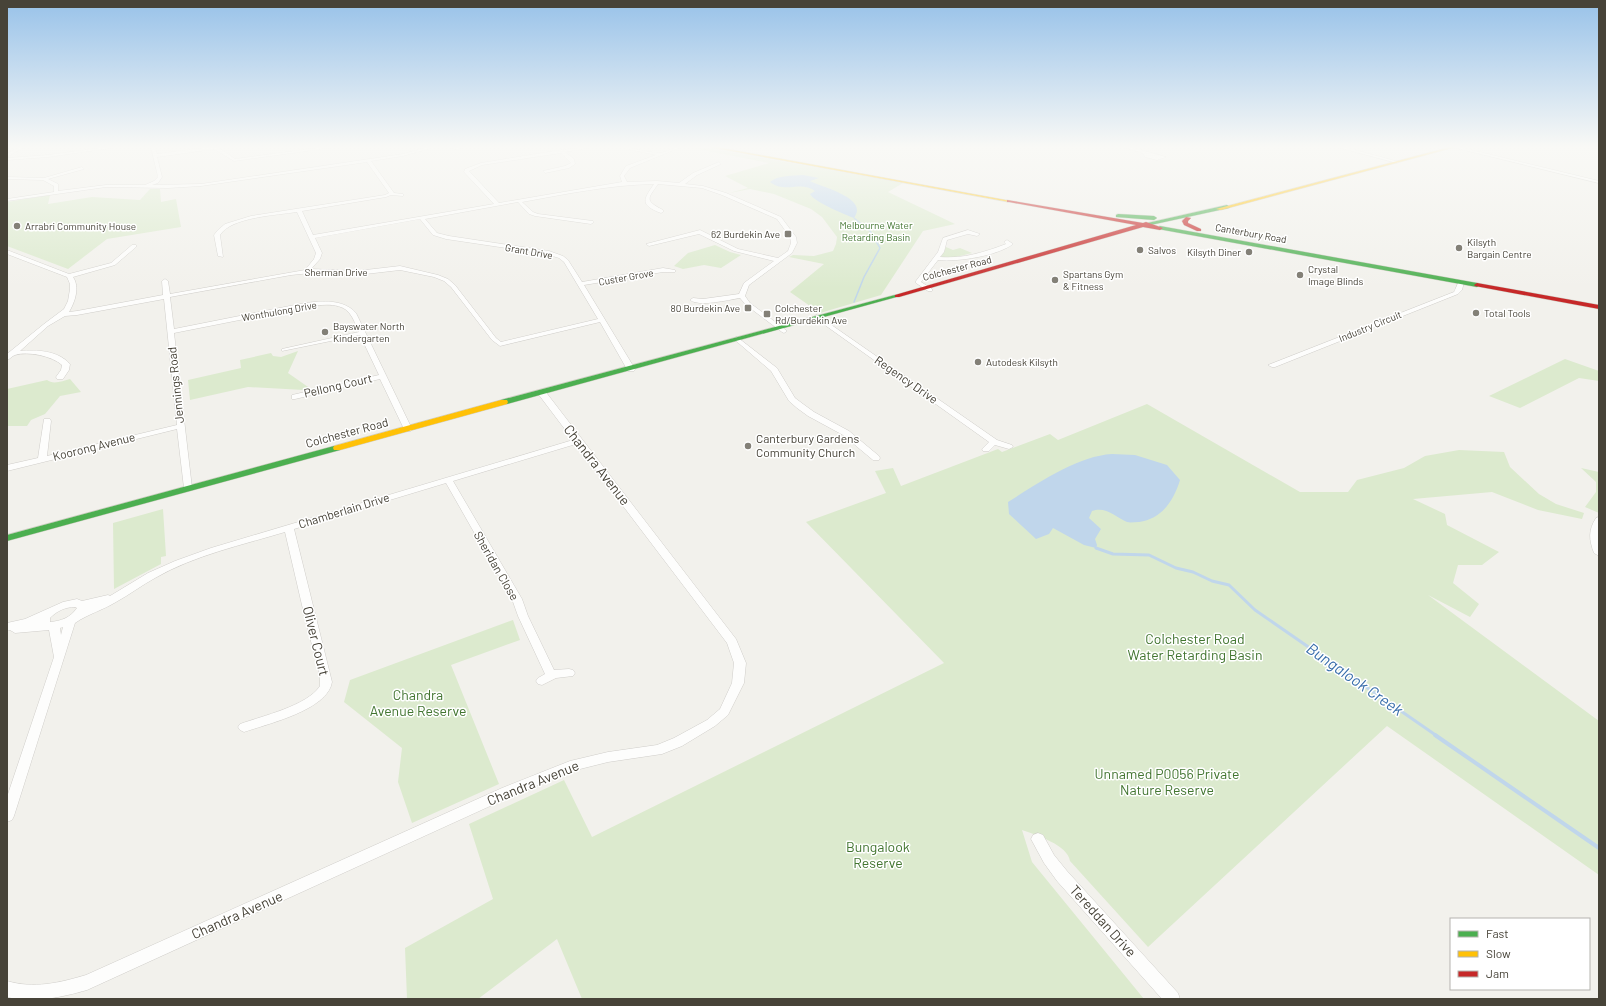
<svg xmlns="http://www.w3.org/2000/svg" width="1606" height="1006" viewBox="0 0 1606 1006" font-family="Barlow,sans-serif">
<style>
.green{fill:#dceace}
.water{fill:#c0d6eb}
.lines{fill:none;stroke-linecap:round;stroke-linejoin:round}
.stream-far2{stroke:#c0d6eb;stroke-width:1.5}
.stream-far1{stroke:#c0d6eb;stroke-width:3}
.stream{stroke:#c0d6eb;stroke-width:4}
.street-casing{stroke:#d0ceca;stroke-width:1}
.fast-casing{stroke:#d0cec4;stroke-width:1}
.slow-casing{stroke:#d0cec4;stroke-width:1}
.jam-casing{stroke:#d0cec4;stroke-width:1}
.street{fill:#fdfdfc;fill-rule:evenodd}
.fast{fill:#4caf50;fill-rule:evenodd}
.slow{fill:#ffc107;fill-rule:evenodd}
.jam{fill:#c62828;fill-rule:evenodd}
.poi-dot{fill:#838077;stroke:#fff;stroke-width:1.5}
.labels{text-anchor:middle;stroke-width:3;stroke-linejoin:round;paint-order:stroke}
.far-park-label{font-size:10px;fill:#427530;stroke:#fff}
.far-poi-label{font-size:10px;fill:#474338;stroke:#fff;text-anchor:start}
.far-street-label{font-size:10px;fill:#474338;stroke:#fff}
.street-label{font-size:12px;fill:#474338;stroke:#fff}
.poi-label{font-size:12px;fill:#474338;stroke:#fff;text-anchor:start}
.near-street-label{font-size:14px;fill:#474338;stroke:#fff}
.near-park-label{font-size:14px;fill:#427530;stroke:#fff}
.near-water-label{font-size:16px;font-style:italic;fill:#396eab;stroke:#fff}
</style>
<rect width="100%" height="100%" fill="#f2f1ec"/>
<!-- green -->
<g class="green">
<polygon points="687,147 702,147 903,183 888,192 955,224 923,231 881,295 820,313 790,292 824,264 789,257 793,255 814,256 833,251 836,244 837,237 822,217 811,209 774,194 750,189 729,193 748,188 725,176 769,163"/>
<polygon points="150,189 160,189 161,202 176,199 181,227 107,239 68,269 7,246 7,202 50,195 48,204 92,197 140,200"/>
<polygon points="715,245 730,252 741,255 721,268 704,265 683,269 674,266 688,253"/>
<polygon points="946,247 953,250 960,248 972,253 952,258 941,257"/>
<polygon points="298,351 288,373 311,389 304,390 248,387 190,400 188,380 241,368 240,360 271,353 273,356 281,357"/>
<polygon points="1565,359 1599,371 1599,381 1579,378 1520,408 1489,396"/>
<path d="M70,379L81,392L60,396L45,414L31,420L27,426H7V389L47,380C53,385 63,381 70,379Z"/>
<path d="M1147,404L1300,492H1348L1357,480L1404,468L1425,456L1459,450L1504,452L1510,467L1539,494L1556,504L1584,513L1582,519L1538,510L1492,492L1413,499L1445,514L1447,525L1499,552L1482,565H1458L1453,583L1479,604L1470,617L1428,595L1599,721V875L1387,726L1148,947L1070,861C1068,845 1036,835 1022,830L1032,862L1144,999H582L557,939L478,999H407L405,948L493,899L469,824L564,780L592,837L944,663L806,522L886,493L875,471L893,468L901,486L998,449L1002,452L1050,434L1058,440Z"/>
<polygon points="1581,468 1599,472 1599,513 1585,507 1596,492 1596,482"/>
<polygon points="163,509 166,556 161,557 161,564 114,589 113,523"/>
<polygon points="513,620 520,640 451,665 499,784 412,823 398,782 402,748 344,702 350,680"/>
</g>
<!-- water -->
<g class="water">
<path d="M803,175L819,178L810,181C821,187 870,198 854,218C844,214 814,202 810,194L815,191C801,180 785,194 770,182C778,175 793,176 803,175Z"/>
<path d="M1112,454L1135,455L1167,465L1180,480C1174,500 1162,519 1139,522C1135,522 1130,523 1127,522C1115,517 1106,506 1092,511L1089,518L1101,529L1095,539L1097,545L1096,548L1084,545L1053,528L1049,534L1036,539L1009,514L1008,502C1037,484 1077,456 1112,454Z"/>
</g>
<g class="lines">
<!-- stream-far2 -->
<polyline class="stream-far2" points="854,218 870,231 880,248 864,277 854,302"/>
<!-- stream-far1 -->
<polyline class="stream-far1" points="1096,548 1113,554 1149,555 1176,568 1193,572 1212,581 1229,585 1255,610 1437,736"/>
<!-- stream -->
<polyline class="stream" points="1435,735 1599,848"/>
<!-- street casing -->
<g class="street-casing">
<g id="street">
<polygon points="19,147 24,147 7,157 7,154"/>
<polygon points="107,147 118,147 48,157 7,160 7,158 48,155"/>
<path d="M151,147H155L157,154L211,147H221L219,148L235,159L324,147H335L234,161L214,149L157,157L162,177L158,183L152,185L201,184L403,154L428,147H434L403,156L371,161L394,193L403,194V196L391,195L386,197L302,211L313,235L494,204L464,172L465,169L481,163L561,150L592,147L565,152L574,159L575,164L569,168L545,173L543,171L565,166L571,163L561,153L482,165L469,171L499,203L622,182L620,176L626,166L656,155L619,147C632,147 648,153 660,153C667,152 673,147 681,147L630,168L624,176L627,182L657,181L679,183L693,173L719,162L721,164L697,175L685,184L703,186L726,193L781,217L796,237L797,243L792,253L749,285L745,296L750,303L787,331L784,333L782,332L746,305L740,298C728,300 699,307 690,300L693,298L703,299L739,294L744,283L774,261L734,251L699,234L649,246L646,244L700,230L738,249L778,258L788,251L791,243L790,237L777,219L722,195L702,188L658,184C648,199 644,200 663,210V212L661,213C640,205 643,200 654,184C609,185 566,194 522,202L533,212L538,214L593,221L594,222L591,224L535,216L529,214L518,202L425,219L437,233L449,236L549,251L563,256L568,260L582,282L663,268L675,270V272H663L584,285L635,369L634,371H628L600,322L500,346L492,340L451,287L444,281L434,277L400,270L357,275L311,273L291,275L170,297L174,329L305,303C323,301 343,299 356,313L412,429L411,431H408L404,429L380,379L295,399H292V395L379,375L360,335L282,351V349L359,332C356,326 354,319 350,314C341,301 319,305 305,307L174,333L192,488L191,490L188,491L184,488L177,429L7,471V465L38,458L44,419H50L51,421L47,456L177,425L164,299L77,315L65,316L48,326L20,351C37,350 57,350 70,364L69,370L63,379H57L56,377L61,370L62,365C52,356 28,351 15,355C12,356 10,359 7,360V354L44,324L64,309L68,301L70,289V284L67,277L7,254V250L69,274L111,263L132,245H136V247L115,265L73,277C80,287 75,302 69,312L77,311L163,295L162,281L165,279L168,281L170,294L305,270L314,259L316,253L297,212C278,215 231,217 220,235L223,257L218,256L214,235L218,230L225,224L251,216L385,195L389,193L367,162L201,186L168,188L106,187L7,201V199L54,192V186L43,180L7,179V177L44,178L82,167L84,169L48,179L58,184V191L106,185H145L154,181L158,177ZM420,219L433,235L446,239L546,254L559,258L564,262L598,319L501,342L496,338L455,285L448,279L438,275L400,266L357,271L311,269L320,259L322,253L315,238Z"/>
<polygon points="447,147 455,147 461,149 459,150"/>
<polygon points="1123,147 1130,147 1166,157 1157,160 1145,157 1143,153"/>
<polygon points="1337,147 1344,147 1399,162 1397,163"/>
<polygon points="1452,147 1459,147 1599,181 1599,183"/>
<path d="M968,230L980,234L977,236L968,234L947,240L944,252L940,257C963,259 985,252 1006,244L1004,242L1007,240L1013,244C997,256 958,262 938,260L921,282L932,289V291H928L916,283V281L938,252L943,238Z"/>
<polygon points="1459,281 1464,282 1462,290 1458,294 1275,367 1272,367 1268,365 1454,292"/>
<polygon points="817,315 997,440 1012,445 1013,447 1009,449 995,445 989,451 983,451 982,449 989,442 815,318 815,316"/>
<polygon points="737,337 777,368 795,398 803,404 814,412 849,431 879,456 880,458 879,460 873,460 843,435 808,416 797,408 789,401 771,371 735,340 735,338"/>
<path d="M539,391H545L736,639L746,663L744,683L728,715L715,726L682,746L662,754L608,762L572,771L512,796L87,990C62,997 33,1004 7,997V981C34,989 59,983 86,975L502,788L570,761L608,752L657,745L674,738L707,720L720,709L732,683L734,663L727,643L576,444L453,481L522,599L528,616L554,670L569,669L573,670L575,673L573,676L556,678L542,685L538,684L536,681L538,678L545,674L518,616L512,599L446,483L294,529L332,682C328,710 267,724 244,732L240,730L238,727L240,724C262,716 307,706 320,686V676L305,618L285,532C242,545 195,555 155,578C142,585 129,595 116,602C103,610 88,614 75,623L14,816L12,820L7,822V797L54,657L49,630L15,633L10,630L7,631V623L25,619L63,602L77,599L82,601L108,595L110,596L148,573L175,561L211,548L573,440L539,395ZM75,607L77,608C70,618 61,621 50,622V618C57,611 65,607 75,607ZM63,627L61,635L60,628Z"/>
<path d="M1599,517V556L1594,553C1589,540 1588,530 1596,518Z"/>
<polygon points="1038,833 1043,835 1054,855 1067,871 1178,993 1180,999 1162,999 1057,881 1044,863 1031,839 1033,835"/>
</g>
</g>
<!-- fast casing -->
<g class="fast-casing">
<g id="fast">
<polygon points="1227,205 1230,207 1229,208 1146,226 1143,224"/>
<polygon points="1118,214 1154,216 1157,218 1154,220 1116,217 1116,215"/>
<polygon points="1160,226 1477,283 1480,285 1477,287 1158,229 1157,228"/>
<polygon points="895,295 900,296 507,404 501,404 500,402 501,400"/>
<polygon points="334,446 340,446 341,448 340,450 7,541 7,535"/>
</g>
</g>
<!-- slow casing -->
<g class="slow-casing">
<g id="slow">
<polygon points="709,147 717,147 1011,201 1009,202"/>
<polygon points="1450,147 1456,147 1221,210 1216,209"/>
<polygon points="501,400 507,400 508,402 507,404 340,450 334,450 333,448 334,446"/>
</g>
</g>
<!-- jam casing -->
<g class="jam-casing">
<g id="jam">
<polygon points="1007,200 1143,223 1146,222 1163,228 1160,230 1143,227 899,297 895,297 895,295 1136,225 1009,202 1007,202"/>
<polygon points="1186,217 1191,218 1188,221 1188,223 1201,229 1201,231 1197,231 1184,225 1182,221"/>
<polygon points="1477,283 1599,305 1599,309 1475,286 1474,285"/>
</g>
</g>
<!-- street -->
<use href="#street" class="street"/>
<!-- fast -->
<use href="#fast" class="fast"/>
<!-- slow -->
<use href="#slow" class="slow"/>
<!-- jam -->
<use href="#jam" class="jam"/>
</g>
<!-- sky -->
<linearGradient id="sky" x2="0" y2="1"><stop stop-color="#98c2e9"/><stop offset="0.51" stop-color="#f9f9f6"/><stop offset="1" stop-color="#f9f9f6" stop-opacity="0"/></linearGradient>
<rect width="1606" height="288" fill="url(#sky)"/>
<!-- markers -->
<g class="poi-dot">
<circle cx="17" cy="226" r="4"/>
<rect x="784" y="230" width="8" height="8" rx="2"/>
<circle cx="1459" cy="248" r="4"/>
<circle cx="1140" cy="250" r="4"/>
<circle cx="1249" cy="252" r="4"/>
<circle cx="1300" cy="275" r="4"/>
<circle cx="1055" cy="280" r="4"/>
<rect x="744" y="304" width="8" height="8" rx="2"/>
<circle cx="1476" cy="313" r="4"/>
<rect x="763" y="310" width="8" height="8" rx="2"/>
<circle cx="325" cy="332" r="4"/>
<circle cx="978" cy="362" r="4"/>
<circle cx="748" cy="446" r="4"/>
</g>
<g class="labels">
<!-- far-park labels -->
<g class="far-park-label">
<text x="876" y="229">Melbourne Water<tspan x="876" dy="12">Retarding Basin</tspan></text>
</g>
<!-- far-poi labels -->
<g class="far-poi-label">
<text x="25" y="230">Arrabri Community House</text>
<text x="780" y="238" text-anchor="end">62 Burdekin Ave</text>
<text x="1467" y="246">Kilsyth<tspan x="1467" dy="12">Bargain Centre</tspan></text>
<text x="1148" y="254">Salvos</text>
<text x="1241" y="256" text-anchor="end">Kilsyth Diner</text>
<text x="1308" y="273">Crystal<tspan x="1308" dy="12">Image Blinds</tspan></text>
<text x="1063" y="278">Spartans Gym<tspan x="1063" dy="12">&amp; Fitness</tspan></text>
<text x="740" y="312" text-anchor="end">80 Burdekin Ave</text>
<text x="775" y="312">Colchester<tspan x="775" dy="12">Rd/Burdekin Ave</tspan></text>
<text x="1484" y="317">Total Tools</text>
<text x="333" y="330">Bayswater North<tspan x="333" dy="12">Kindergarten</tspan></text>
<text x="986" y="366">Autodesk Kilsyth</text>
</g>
<!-- far-street labels -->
<g class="far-street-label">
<text transform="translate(1251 233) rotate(10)" y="4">Canterbury Road</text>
<text transform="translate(529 251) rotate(10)" y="4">Grant Drive</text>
<text transform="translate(957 268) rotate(-15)" y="4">Colchester Road</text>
<text x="336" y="276">Sherman Drive</text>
<text transform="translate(626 277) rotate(-10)" y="4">Custer Grove</text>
<text transform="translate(279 311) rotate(-10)" y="4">Wonthulong Drive</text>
<text transform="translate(1370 326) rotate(-22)" y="4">Industry Circuit</text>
</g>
<!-- street labels -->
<g class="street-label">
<text transform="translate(906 380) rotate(35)" y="4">Regency Drive</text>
<text transform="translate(176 385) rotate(-96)" y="4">Jennings Road</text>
<text transform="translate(338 386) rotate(-13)" y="4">Pellong Court</text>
<text transform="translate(347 433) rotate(-15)" y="4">Colchester Road</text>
<text transform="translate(94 447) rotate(-14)" y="4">Koorong Avenue</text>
<text transform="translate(344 511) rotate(-17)" y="4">Chamberlain Drive</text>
<text transform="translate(496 566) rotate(60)" y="4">Sheridan Close</text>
</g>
<!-- poi labels -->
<g class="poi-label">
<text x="756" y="443">Canterbury Gardens<tspan x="756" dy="14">Community Church</tspan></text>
</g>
<!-- near-street labels -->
<g class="near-street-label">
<text transform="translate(597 465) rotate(52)" y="5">Chandra Avenue</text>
<text transform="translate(316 641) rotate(76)" y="5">Oliver Court</text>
<text transform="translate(533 783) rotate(-22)" y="5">Chandra Avenue</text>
<text transform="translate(237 915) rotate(-24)" y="5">Chandra Avenue</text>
<text transform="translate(1103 921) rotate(48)" y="5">Tereddan Drive</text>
</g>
<!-- near-park labels -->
<g class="near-park-label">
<text x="1195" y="644">Colchester Road<tspan x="1195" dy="16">Water Retarding Basin</tspan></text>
<text x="418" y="700">Chandra<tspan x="418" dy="16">Avenue Reserve</tspan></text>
<text x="1167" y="779">Unnamed P0056 Private<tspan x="1167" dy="16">Nature Reserve</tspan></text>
<text x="878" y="852">Bungalook<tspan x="878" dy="16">Reserve</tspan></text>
</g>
<!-- near-water labels -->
<g class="near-water-label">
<text transform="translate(1355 679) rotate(35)" y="6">Bungalook Creek</text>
</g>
</g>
<!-- border -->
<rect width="1606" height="1006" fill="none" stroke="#474338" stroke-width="16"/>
<!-- legend -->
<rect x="1450" y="918" width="140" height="72" fill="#ffffff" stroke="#b5b4af"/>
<rect x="1458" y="931" width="20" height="6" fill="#4caf50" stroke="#b5b4af"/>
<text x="1486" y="938" font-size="12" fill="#474338">Fast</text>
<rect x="1458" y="951" width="20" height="6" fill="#ffc107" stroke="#b5b4af"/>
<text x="1486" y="958" font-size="12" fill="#474338">Slow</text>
<rect x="1458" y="971" width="20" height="6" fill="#c62828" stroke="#b5b4af"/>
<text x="1486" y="978" font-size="12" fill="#474338">Jam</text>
</svg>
